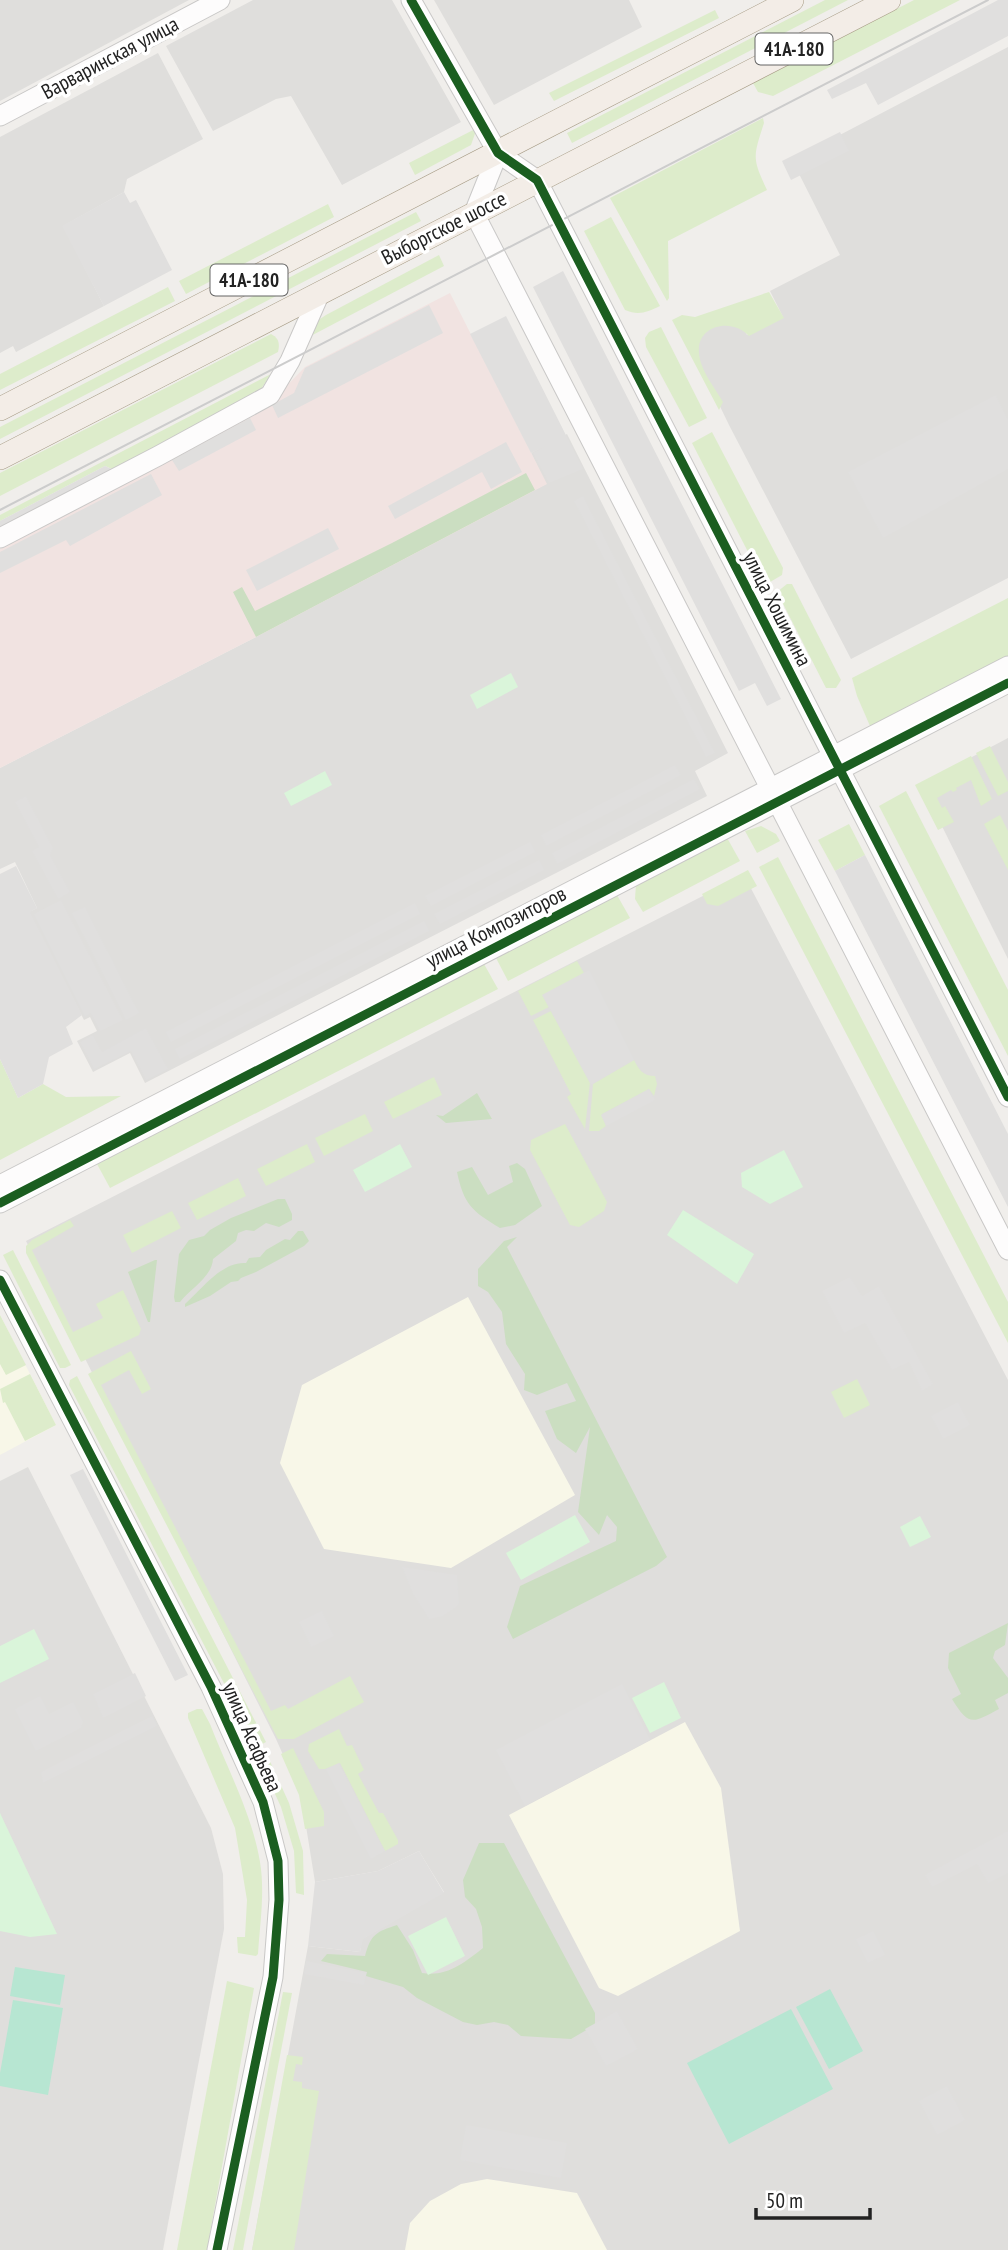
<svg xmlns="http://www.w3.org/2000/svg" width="1008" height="2250" viewBox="0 0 1008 2250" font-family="'PT Sans Narrow',sans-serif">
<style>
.residential{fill:#dfdedc}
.commercial{fill:#f1e3e1}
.education{fill:#f8f7e8}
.grass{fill:#ddeccb}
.forest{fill:#cbdec1}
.park{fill:#daf5da}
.pitch{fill:#b7e6d2}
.parking{fill:#e0dfde}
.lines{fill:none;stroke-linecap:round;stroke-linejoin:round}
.minor-casing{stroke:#c9c8c7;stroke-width:21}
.major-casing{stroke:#a79c86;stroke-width:24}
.minor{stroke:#fdfcfc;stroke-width:19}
.major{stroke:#f3ede7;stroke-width:23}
.tram{stroke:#ccc;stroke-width:2}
.cycleway-casing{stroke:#fff;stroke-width:13}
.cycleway{stroke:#1b5e20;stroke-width:9}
.labels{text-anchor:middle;stroke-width:7;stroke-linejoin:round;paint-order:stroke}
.shield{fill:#fff;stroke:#646464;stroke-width:2}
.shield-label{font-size:19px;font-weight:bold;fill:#222}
.street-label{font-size:21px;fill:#222;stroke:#fff}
</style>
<rect width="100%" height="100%" fill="#f0eeeb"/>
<!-- residential -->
<g class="residential">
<polygon points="0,0 189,0 0,101"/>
<polygon points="253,0 392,0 461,122 342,185 291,96 276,99 213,131 166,46"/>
<polygon points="434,0 629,0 642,27 494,105"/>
<polygon points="1008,47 1008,578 851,659 729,425 685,334 733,310 747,335 783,317 770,291 840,255 792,160"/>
<polygon points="158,53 203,139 127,179 124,192 63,226 104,306 16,352 13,346 0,353 0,137"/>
<polygon points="567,434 728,753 695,771 707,796 145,1083 130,1053 93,1072 77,1041 97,1031 90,1017 84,1020 29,912 37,908 15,862 0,869 0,768 256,637 546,484 531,453"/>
<polygon points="1008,738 1008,959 921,784"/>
<polygon points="744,875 1008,1380 1008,2250 252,2250 308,1946 360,1952 362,1939 444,1892 419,1851 378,1871 315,1882 301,1795 276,1739 26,1241"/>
<polygon points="28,1467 211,1828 223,1874 224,1929 163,2250 0,2250 0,1481"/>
</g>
<!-- commercial -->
<polygon class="commercial" points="450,293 547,484 256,637 0,768 0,549 262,411 305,367"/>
<!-- education -->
<g class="education">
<polygon points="468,1297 575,1495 451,1568 324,1549 280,1463 302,1385"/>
<polygon points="0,1315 56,1425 0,1455"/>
<polygon points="685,1722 721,1788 740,1931 618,1996 599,1988 509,1815"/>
<polygon points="487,2179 577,2193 607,2250 405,2250 410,2223 430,2201 461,2184"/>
</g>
<!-- grass -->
<g class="grass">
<polygon points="825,0 848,0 572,143 567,133"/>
<polygon points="914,0 960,0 773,96 758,92 753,83"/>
<polygon points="715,10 719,18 554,101 549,93"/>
<path d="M763,118L764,123C753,157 752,158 767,190L668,241L669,298L667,301L610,198Z"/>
<polygon points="477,128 471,145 415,175 409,163"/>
<polygon points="328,204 334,217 186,294 179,281"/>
<polygon points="416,212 421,221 0,439 0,427"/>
<path d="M611,217L660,306C647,312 639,316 625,310L584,231Z"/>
<polygon points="439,255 444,266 305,339 317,321 326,315"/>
<polygon points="168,287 175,301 0,390 0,374"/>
<path d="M769,292L784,318L749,336C732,317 696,325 699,353C700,370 715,388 723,402L719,410L672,320L682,315L695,317Z"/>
<polygon points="661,327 707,418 689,427 646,347 645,338 649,332"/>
<path d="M271,334C279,338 280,344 278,352L0,496V473Z"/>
<polygon points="271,374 261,389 251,397 112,469 105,466 0,521 0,515"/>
<polygon points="712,432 783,568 782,575 765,585 692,443"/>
<polygon points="787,584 792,584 841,680 836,688 826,688 777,592"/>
<polygon points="1008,598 1008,657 870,726 857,696 852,678"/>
<polygon points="990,746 1008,782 1008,791 998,796 976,753"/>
<polygon points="971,756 992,799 981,806 971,780 956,788 957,790 953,792 951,790 937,798 942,808 945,806 954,822 938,830 915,785"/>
<polygon points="906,791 1008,990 1008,1056 879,806"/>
<polygon points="1000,815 1008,831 1008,870 984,824"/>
<polygon points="849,824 865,855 835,871 818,840"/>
<polygon points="761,826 776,834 780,841 757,853 745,831"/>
<polygon points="726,836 740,861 643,912 635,899 636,884"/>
<polygon points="778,857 1008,1302 1008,1343 759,867"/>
<polygon points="748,870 757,886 718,906 707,904 702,894"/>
<polygon points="617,895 630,918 508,981 496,958"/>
<polygon points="577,961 584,973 543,995 549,1007 531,1016 518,991"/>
<polygon points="484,964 498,989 110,1188 97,1164"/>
<polygon points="551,1011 590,1082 585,1129 567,1097 571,1094 533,1020"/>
<polygon points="0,1059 18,1098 43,1084 66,1097 121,1096 0,1160"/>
<path d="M634,1060C639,1070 643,1076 655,1076L657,1084L654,1096L649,1089L602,1114L606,1126L599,1131H589L593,1084Z"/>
<polygon points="434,1077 442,1095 393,1119 384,1102"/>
<polygon points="365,1114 373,1131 324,1156 315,1138"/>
<polygon points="565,1124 607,1202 604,1211 579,1227 570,1225 530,1150 531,1140"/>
<polygon points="307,1144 315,1162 266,1186 257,1169"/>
<polygon points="238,1178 246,1196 197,1220 188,1203"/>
<polygon points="172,1211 181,1228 132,1253 123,1235"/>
<polygon points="70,1220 74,1226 32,1250 73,1332 103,1318 96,1304 123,1290 141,1329 139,1335 81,1362 26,1253 26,1246 32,1240"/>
<polygon points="13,1250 71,1365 65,1368 60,1368 3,1255"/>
<polygon points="0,1315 26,1365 6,1375 0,1364"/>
<polygon points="131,1351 151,1389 142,1394 129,1370 101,1385 271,1711 285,1705 288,1709 350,1676 364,1702 294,1739 278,1739 88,1374"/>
<polygon points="30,1374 56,1425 25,1441 5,1402 3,1403 0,1389"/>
<polygon points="77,1376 266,1742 257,1747 69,1385 70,1380"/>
<polygon points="857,1379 870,1405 844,1418 831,1392"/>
<path d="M197,1709H202L210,1724C227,1768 252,1814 260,1862C265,1891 260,1924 258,1954L256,1956L238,1953L237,1937H245L247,1900L235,1828L188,1718V1713Z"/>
<polygon points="339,1729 347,1746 352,1745 364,1770 358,1774 379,1813 383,1813 398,1840 398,1844 385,1851 340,1763 325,1769 319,1769 308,1751 309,1744"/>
<polygon points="293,1748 324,1812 324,1826 305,1829 299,1795 281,1754"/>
<polygon points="268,1757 289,1803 303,1851 304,1895 296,1893 294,1851 281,1807 260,1761"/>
<polygon points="227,1981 254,1988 207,2250 177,2250"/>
<polygon points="283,1992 292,1993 243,2250 233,2250"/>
<polygon points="287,2055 303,2057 302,2065 296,2064 293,2081 302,2082 302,2088 319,2091 294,2250 252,2250"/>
</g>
<!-- forest -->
<g class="forest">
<polygon points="526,473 535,490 256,637 233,592 242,587 255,611 392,543"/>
<polygon points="477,1093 492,1119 446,1123 436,1115 443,1116"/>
<path d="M517,1163L525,1169L542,1206L515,1225L500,1228C472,1211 464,1205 457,1172L472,1167L488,1195L513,1182L509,1166Z"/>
<path d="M278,1199H285L292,1214V1220L279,1227L266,1223L254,1231L246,1230L238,1233L236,1241L213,1259C212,1277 191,1288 180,1302H175L174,1297L179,1254L189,1240L204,1236L210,1230L231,1218Z"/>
<path d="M298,1231H303L309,1241L304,1246L256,1272L241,1278L238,1281L231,1282L210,1296L185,1307V1304C202,1289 222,1261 246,1263L249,1258L260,1257L266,1250L285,1239L290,1240Z"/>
<polygon points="517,1237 507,1247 667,1557 656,1566 513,1639 507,1627 520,1586 616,1541 617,1527 607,1515 599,1535 578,1512 590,1427 576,1453 557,1439 545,1411 576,1401 567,1383 537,1395 524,1390 525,1374 506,1344 502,1312 488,1292 478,1286 478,1269 504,1241"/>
<polygon points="155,1260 157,1260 150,1322 148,1322 128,1272"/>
<path d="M1008,1623L1005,1645L995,1651L993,1658L1008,1678V1693L995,1700L999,1709C973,1723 969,1727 952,1699L961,1694L948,1668L949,1653Z"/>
<path d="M479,1843H504L595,2013V2025L571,2039L521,2036L508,2025L494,2022L477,2025L463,2022L417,1998L403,1987L366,1976L367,1972L321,1961L327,1954L365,1956C371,1934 376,1932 397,1925L413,1950L422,1973C447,1977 464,1963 483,1948L482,1927L476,1909L465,1897L463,1880Z"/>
</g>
<!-- park -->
<g class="park">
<polygon points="511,673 518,687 477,709 470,695"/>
<polygon points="325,771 332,785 291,806 284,793"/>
<polygon points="400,1144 412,1167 365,1192 353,1170"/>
<polygon points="784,1150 803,1187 770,1204 742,1187 741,1173"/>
<polygon points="683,1210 754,1254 737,1284 667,1235"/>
<polygon points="575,1515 590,1542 521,1580 506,1553"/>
<polygon points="920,1516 931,1537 910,1547 900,1527"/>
<polygon points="34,1629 49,1659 0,1683 0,1646"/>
<polygon points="664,1682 681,1718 650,1733 632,1698"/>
<polygon points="0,1813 57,1934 30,1937 0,1931"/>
<polygon points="446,1917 465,1956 428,1975 408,1936"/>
</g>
<!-- pitch -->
<g class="pitch">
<polygon points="15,1967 65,1975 60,2005 10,1996"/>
<polygon points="830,1989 863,2051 829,2069 796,2007"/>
<polygon points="13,2000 63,2008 48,2095 0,2086 0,2073"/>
<polygon points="791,2009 833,2089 729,2144 687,2063"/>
</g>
<!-- parking -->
<g class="parking">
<polygon points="998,0 1008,0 1008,36 878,105 866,83 832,99 827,90"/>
<polygon points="840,132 849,151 791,180 782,161"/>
<polygon points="124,192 130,203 136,200 172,270 104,306 62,226"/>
<polygon points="563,271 781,699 767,706 755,683 739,691 533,287"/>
<polygon points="429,305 443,333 278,418 272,405 294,393 305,368"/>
<polygon points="506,316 583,469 549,483 533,453 546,446 531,453 470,334"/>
<polygon points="996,395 1008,420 1008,469 883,538 848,472"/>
<polygon points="250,418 256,430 179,471 172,460"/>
<polygon points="506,442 522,472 491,489 482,472 395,519 388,506"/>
<polygon points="105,466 116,471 0,532 0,521"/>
<polygon points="151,474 162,495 70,546 66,540 0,573 0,552"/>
<polygon points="583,496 715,753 706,757 574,501"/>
<polygon points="328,528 339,549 257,591 246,570"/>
<polygon points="675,765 681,775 546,846 541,835"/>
<polygon points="694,779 700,789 557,864 552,853"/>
<polygon points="26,796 53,848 50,855 70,892 58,899 32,851 39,847 15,802"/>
<polygon points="530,842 535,852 431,906 425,896"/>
<polygon points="865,855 1008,1134 1008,1207 835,871"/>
<polygon points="539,860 544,870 440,924 434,914"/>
<polygon points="16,866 37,908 30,912 82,1015 66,1027 73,1044 49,1057 43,1084 18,1098 0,1059 0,874"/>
<polygon points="61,900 123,1020 100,1031 91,1013 85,1016 34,914"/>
<polygon points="415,903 420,914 171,1042 166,1032"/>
<polygon points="85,907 139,1013 126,1020 72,913"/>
<polygon points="424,921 429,931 180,1059 175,1049"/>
<polygon points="589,970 634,1060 591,1085 542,995"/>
<polygon points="146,1028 168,1069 146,1080 131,1051 94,1069 80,1042 93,1035 102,1052"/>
<polygon points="649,1089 655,1100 606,1126 601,1115"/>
<polygon points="850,1277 862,1296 879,1286 933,1384 922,1391 909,1362 892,1370 865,1323 844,1333 822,1291"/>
<polygon points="958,1402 970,1425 943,1439 931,1416"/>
<polygon points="83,1469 188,1675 175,1681 70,1475"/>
<polygon points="402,1567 457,1575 459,1605 443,1616 429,1619 413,1594"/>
<polygon points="322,1611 334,1636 311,1647 299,1622"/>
<polygon points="135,1673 146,1696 103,1718 93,1694"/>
<polygon points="622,1684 650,1740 525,1806 496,1750"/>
<polygon points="40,1696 49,1714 73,1702 83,1722 81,1728 36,1751 15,1709"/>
<polygon points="152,1716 157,1726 43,1783 41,1772"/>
<polygon points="339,1763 385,1851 371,1859 326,1769"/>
<polygon points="1008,1831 1008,1873 988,1883 977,1864 932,1887 925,1875"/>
<polygon points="419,1851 444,1893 363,1939 360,1952 308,1946 315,1882 378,1871"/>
<polygon points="873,1931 885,1955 868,1963 856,1939"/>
<polygon points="306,1961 366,1973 364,1985 304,1974"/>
<polygon points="617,2011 638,2049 606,2066 585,2029"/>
<polygon points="947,2086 965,2120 937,2135 919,2101"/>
<polygon points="466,2125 567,2143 561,2178 460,2160"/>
</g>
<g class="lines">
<!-- minor casing -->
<g class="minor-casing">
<g id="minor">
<polyline points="411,0 498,153 537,180 1008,1097"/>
<polyline points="0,116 220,0"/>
<polyline points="498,153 474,213 1008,1250"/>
<polyline points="0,538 158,456 270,395 290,361 320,293"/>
<polyline points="0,1185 1008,666"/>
<polyline points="0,1203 1008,683"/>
<polyline points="0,1280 211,1687 263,1802 278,1861 279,1900 273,1977 217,2250"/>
</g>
</g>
<!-- major casing -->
<g class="major-casing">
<g id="major">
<polyline points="0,409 792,0"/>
<polyline points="0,458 889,0"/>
</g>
</g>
<!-- minor -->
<use href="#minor" class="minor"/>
<!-- major -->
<use href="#major" class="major"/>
<!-- tram -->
<polyline class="tram" points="0,510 988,0"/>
<!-- cycleway casing -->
<g class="cycleway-casing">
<g id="cycleway">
<polyline points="411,0 498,153 537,180 1008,1097"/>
<polyline points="0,1203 1008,683"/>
<polyline points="0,1280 211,1687 263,1802 278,1861 279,1900 273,1977 217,2250"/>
</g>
</g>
<!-- cycleway -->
<use href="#cycleway" class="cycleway"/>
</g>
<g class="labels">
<!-- shield labels -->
<g class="shield">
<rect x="755.5" y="33.5" width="77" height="31" rx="5"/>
<rect x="210.5" y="264.5" width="77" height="31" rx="5"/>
</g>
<g class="shield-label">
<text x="794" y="56">41А-180</text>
<text x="249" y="287">41А-180</text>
</g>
<!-- street labels -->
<g class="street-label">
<text transform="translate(110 58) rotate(-28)" y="7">Варваринская улица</text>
<text transform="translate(444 228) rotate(-27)" y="7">Выборгское шоссе</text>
<text transform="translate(777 609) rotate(63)" y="7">улица Хошимина</text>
<text transform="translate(496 927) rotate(-27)" y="7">улица Композиторов</text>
<text transform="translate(252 1737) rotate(66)" y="7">улица Асафьева</text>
</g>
</g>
<!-- scale -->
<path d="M756 2208v10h114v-10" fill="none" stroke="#222222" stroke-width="3.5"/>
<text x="766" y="2208" font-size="21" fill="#222222" stroke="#ffffff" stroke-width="5" paint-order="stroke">50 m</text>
</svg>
